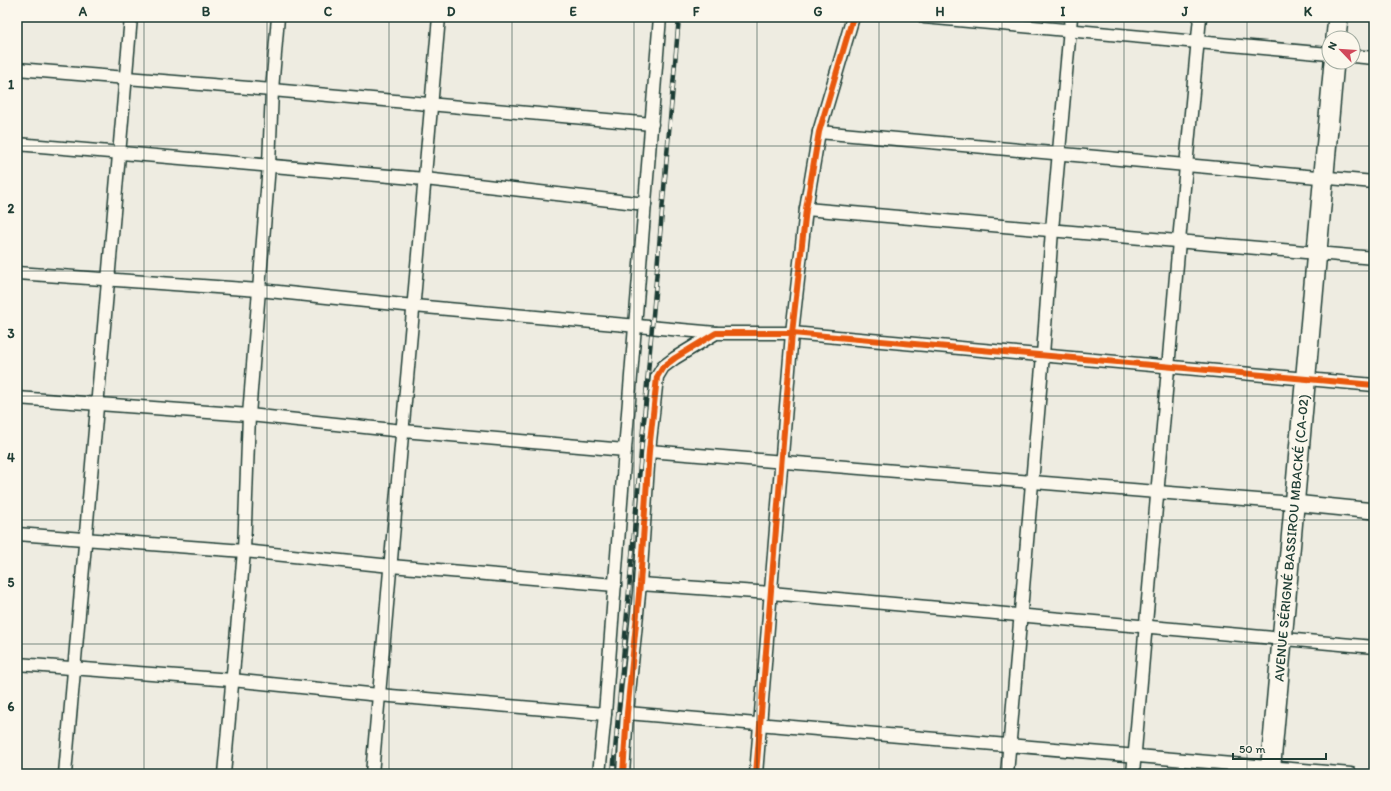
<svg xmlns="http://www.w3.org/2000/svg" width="1391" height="791" viewBox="0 0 1391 791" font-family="Itim,sans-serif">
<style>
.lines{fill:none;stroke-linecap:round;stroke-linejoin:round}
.minor-casing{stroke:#1f3d34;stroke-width:15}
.tertiary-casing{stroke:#1f3d34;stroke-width:18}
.primary-casing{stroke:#1f3d34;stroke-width:22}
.minor{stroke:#fbf7ec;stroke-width:12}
.tertiary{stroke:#fbf7ec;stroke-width:15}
.primary{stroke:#fbf7ec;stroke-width:19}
.rail-casing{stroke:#1f3d34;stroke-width:4.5}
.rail{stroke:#fbf7ec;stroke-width:3;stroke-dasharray:9;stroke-linecap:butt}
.cycleway-casing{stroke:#fbf7ec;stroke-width:8}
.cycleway{stroke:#e8590c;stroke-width:6}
.grid{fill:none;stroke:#1f3d34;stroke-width:1;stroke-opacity:0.55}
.labels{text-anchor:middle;stroke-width:3;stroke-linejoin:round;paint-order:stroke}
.street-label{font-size:14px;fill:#1f3d34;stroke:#fbf7ec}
.neatline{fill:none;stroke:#1f3d34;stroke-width:1.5}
.grid-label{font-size:13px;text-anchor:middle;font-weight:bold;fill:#1f3d34}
</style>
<rect width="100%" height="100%" fill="#eeece1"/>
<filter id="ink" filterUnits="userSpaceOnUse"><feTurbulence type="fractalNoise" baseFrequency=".025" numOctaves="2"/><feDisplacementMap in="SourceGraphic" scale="8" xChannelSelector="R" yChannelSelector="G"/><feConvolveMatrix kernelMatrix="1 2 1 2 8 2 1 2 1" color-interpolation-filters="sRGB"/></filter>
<g filter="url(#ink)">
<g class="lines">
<!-- minor casing -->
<g class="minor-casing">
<g id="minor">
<polyline points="924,17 1329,54"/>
<polyline points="1353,56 1374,58"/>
<polyline points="17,69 272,90 652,124"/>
<polyline points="819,132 1374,182"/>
<polyline points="17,144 425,179 645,204"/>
<polyline points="806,209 1374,258"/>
<polyline points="17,273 259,290 414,306 716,333"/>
<polyline points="17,398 249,415 403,431 625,450"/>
<polyline points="649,451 1294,503"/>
<polyline points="17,534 244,551 391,566 615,585"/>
<polyline points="640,584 771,593 1374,647"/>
<polyline points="17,664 232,680 379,695 605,714"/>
<polyline points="627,713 1351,774"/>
<polyline points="65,774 131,17"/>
<polyline points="224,774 244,551 249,415 269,165 272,90 278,17"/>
<polyline points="372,774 439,17"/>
<polyline points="599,774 605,714 625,450 660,17"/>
<polyline points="623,774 627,713 640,584 649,451 657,377 663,367 675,358 716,333 792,333 1374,385"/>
<polyline points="756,774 792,333 806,209 819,132 853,17"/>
<polyline points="1007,774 1043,355 1052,230 1071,17"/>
<polyline points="1133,774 1179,241 1200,17"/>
</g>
</g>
<!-- tertiary casing -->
<g class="tertiary-casing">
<polyline id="tertiary" points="1294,503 1374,511"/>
</g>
<!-- primary casing -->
<g class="primary-casing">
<g id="primary">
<polyline points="1336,38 1338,17"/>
<polyline points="1270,774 1334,62"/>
</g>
</g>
<!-- minor -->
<use href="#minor" class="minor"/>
<!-- tertiary -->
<use href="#tertiary" class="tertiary"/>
<!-- primary -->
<use href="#primary" class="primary"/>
<!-- rail casing -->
<g class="rail-casing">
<polyline id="rail" points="613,774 679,17"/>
</g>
<!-- rail -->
<use href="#rail" class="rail"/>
<!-- cycleway casing -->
<g class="cycleway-casing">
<g id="cycleway">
<polyline points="623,774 627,713 640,584 649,451 657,377 663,367 675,358 716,333 792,333 1374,385"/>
<polyline points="756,774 792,333 806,209 819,132 853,17"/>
</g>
</g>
<!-- cycleway -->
<use href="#cycleway" class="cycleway"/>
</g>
</g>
<!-- grid -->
<path class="grid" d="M144,17V774M267,17V774M389,17V774M512,17V774M634,17V774M757,17V774M879,17V774M1002,17V774M1124,17V774M1247,17V774M17,146H1374M17,271H1374M17,396H1374M17,520H1374M17,644H1374"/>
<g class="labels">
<!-- street labels -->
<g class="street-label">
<text transform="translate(1291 538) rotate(-85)" y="5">AVENUE SÉRIGNÉ BASSIROU MBACKÉ (CA-02)</text>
</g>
</g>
<!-- margin -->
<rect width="1391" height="791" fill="none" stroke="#fbf7ec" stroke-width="44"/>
<!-- north arrow -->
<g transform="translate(1341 50) rotate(295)"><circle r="19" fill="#fbf7ec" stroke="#a3ada2"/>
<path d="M0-3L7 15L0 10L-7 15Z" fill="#d1495b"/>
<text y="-6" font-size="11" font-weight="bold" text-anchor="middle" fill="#1f3d34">N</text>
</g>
<!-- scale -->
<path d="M1233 753v6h93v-6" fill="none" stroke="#1f3d34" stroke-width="2"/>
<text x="1239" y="753" font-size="12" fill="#1f3d34" stroke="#fbf7ec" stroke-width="3" paint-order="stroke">50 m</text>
<rect x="22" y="22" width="1347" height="747" class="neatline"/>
<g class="grid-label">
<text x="83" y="16">A</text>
<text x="206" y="16">B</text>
<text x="328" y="16">C</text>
<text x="451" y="16">D</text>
<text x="573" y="16">E</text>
<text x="696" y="16">F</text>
<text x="818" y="16">G</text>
<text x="940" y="16">H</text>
<text x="1063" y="16">I</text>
<text x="1185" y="16">J</text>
<text x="1308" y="16">K</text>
<text x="11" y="89">1</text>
<text x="11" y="213">2</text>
<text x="11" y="338">3</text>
<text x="11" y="462">4</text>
<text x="11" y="587">5</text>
<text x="11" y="711">6</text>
</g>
</svg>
